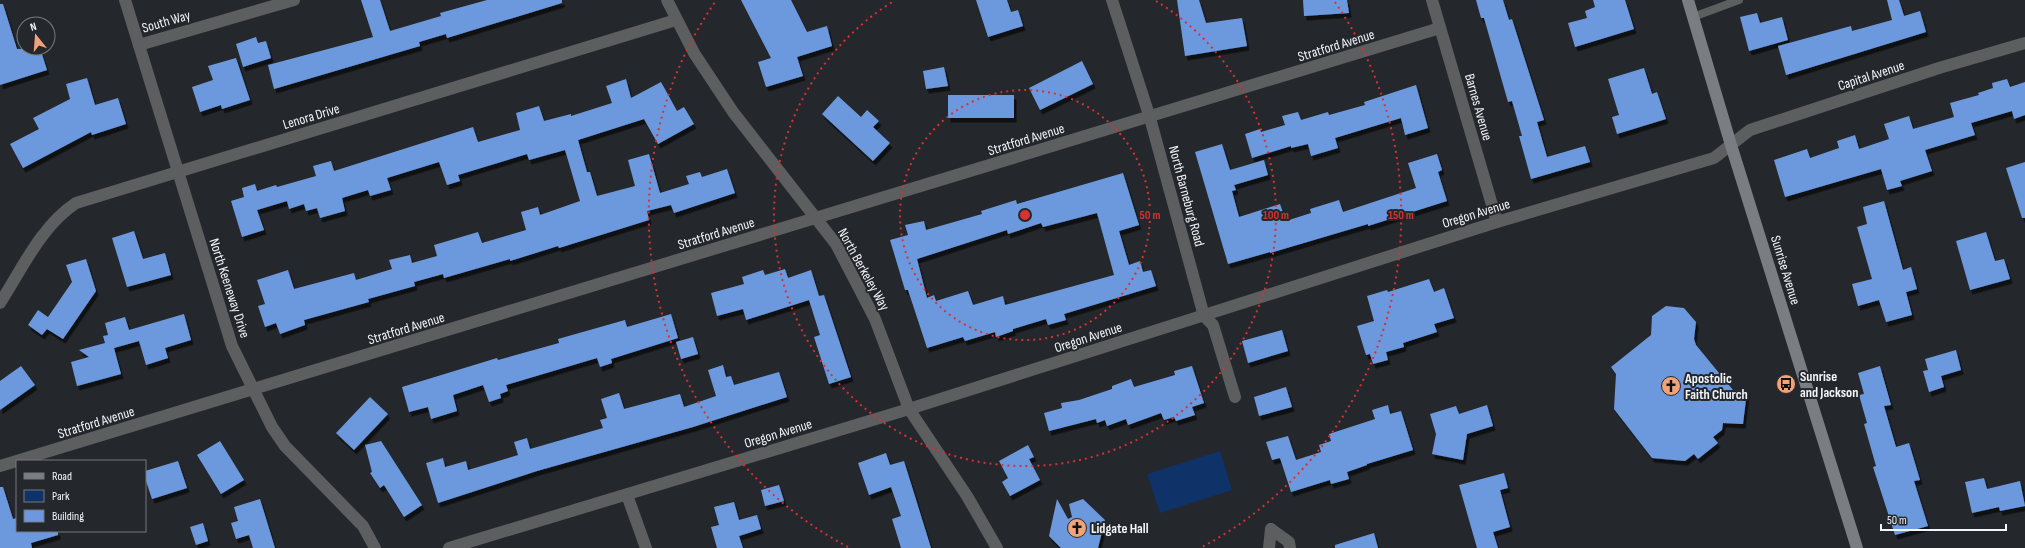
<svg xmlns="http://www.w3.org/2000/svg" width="2025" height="548" viewBox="0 0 2025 548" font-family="'Sofia Sans Condensed',sans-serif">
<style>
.green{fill:#0f3268}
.building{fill:#6c99de;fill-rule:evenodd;filter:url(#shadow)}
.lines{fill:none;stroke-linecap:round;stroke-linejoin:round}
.lane{stroke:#5c5e60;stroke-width:8}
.street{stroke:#5c5e60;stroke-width:12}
.secondary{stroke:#7a7d81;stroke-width:12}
.ring{fill:none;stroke:#d73232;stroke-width:2;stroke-dasharray:2 4}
.labels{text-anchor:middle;stroke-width:4;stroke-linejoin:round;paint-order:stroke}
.street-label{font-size:14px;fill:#f3f5f8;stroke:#24272c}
.poi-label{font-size:14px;font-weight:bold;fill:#f3f5f8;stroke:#24272c;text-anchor:start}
.centre{fill:#d73232;stroke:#24272c;stroke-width:2}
.ring-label{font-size:12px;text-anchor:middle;font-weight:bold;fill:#d73232;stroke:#24272c;stroke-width:4;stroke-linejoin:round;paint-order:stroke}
</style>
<defs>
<filter id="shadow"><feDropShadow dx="2.5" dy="4.5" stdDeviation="0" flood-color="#0009"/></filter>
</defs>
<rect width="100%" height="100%" fill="#24272c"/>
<!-- green -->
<polygon class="green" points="1220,451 1232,490 1160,513 1147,474"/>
<!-- building -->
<g class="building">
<polygon points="361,0 380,0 390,31 441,16 440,13 487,0 562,0 562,3 447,38 446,34 419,42 420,46 274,89 268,65 373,37"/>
<polygon points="741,0 791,0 807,32 827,26 832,46 797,57 803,76 766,87 758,62 771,58"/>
<polygon points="976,0 1007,0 1011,12 1018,10 1023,26 988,37"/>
<polygon points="1177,0 1199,0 1206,23 1242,18 1247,46 1185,56"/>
<polygon points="1303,0 1347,0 1349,13 1304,16"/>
<polygon points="1476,0 1503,0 1509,20 1512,19 1544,120 1537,122 1547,157 1585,146 1590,162 1531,179 1519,136 1522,136 1512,101 1508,102 1484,18 1481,18"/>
<polygon points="1593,0 1625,0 1634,29 1575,47 1568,23 1587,18 1585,11 1595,7"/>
<polygon points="1887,0 1899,0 1904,16 1920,11 1926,32 1786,75 1778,46 1851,26 1852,31 1892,20"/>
<polygon points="0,4 3,4 17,49 40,48 47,70 0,85"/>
<polygon points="1757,13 1760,23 1782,17 1788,40 1749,51 1740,17"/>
<polygon points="256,37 258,43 266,41 271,58 243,67 236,44"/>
<polygon points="236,58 250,100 222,109 221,105 200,112 192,87 213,80 208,66"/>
<polygon points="1082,61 1093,84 1040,110 1029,88"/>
<polygon points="944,67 948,86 926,89 923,71"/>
<polygon points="1644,68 1652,94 1657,92 1666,119 1617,134 1612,117 1619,115 1608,79"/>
<polygon points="87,78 95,105 118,98 126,124 92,135 91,132 23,168 10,144 39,129 33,118 70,99 66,84"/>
<polygon points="626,79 631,98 661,82 677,111 684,107 694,124 658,144 644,119 578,140 587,172 590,172 597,196 635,186 628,160 649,154 660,193 689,184 686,176 700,172 702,177 727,169 735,193 674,213 671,205 647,211 649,220 559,248 558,246 510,261 510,259 444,278 443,274 414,282 415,286 368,299 369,302 304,320 305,325 280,334 276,323 265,327 258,306 265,304 257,280 288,270 294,289 354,273 356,280 392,269 389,260 410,255 412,263 437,256 434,245 478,232 482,243 526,230 521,212 538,207 540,215 580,201 565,150 529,160 527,154 458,175 460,181 447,185 439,162 387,178 391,190 370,196 368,190 342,198 345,211 320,218 317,208 306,211 304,204 289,209 287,201 257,210 264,230 242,237 231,201 244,197 242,188 255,184 257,191 276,185 277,187 316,176 313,166 331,161 334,171 473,127 478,142 520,130 516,113 539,106 544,121 571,114 571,116 612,103 606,86"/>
<polygon points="2007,79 2010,87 2025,82 2025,115 2014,119 2012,111 1971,123 1975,135 1925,150 1932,171 1900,181 1902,186 1887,190 1881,169 1785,197 1774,160 1807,149 1810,158 1839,148 1837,141 1855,135 1859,149 1889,139 1884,124 1909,116 1913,129 1954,117 1950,103 1979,95 1978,93 1993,88 1992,83"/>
<polygon points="1416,85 1428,128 1405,135 1401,118 1335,138 1338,148 1311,156 1308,144 1291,148 1291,146 1252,158 1245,134 1260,129 1261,132 1285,125 1282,116 1298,112 1301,120 1328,112 1329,115 1365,105 1364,102"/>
<rect x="948" y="95" width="66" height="23"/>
<polygon points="838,96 861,117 867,110 879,121 873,127 890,143 873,161 822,114"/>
<polygon points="1222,144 1230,170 1264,160 1268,175 1234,185 1236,190 1232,191 1239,217 1280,204 1286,221 1311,213 1310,209 1339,200 1343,212 1416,188 1408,163 1437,154 1442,170 1438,172 1447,201 1368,226 1368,224 1270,253 1270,252 1228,264 1195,152"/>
<polygon points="2025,162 2025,218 2022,218 2006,168"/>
<path d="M1123,173L1139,225L1119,231L1129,265L1140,261L1143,272L1151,270L1156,286L1064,314L1066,320L1048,325L1046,319L1013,329V331L996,337L995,332L965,341L963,337L927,348L908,290H905L890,240L908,235L905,225L924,221L926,230L982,214L981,211L1016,200L1017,204ZM1097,213L1114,275L1005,305L1003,296L973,305L968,291L936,301L934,295L927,298L917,259L1007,230L1008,234L1041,223L1043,227Z"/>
<polygon points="1884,201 1903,270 1911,267 1917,289 1906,292 1912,315 1886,322 1879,300 1858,306 1852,284 1872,279 1857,227 1867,224 1863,207"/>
<polygon points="134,231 143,259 165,253 171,275 127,287 112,238"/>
<polygon points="1986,232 1995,261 2004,259 2010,279 1970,290 1956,241"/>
<polygon points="86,259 96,291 63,339 47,329 42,335 28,325 38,310 48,317 72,282 66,265"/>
<polygon points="785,269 788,278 811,270 819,296 824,295 851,377 829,384 814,337 820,335 809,300 746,320 743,309 717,316 711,293 744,284 742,277 763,270 765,275"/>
<polygon points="1429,279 1434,292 1444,288 1454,318 1434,324 1437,332 1403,343 1404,347 1386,352 1388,360 1373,364 1370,354 1366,355 1357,326 1374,321 1367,296 1387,290 1388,292"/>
<polygon points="1666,306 1684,308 1696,322 1694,339 1696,345 1733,390 1747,391 1743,424 1723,423 1722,430 1713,437 1718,443 1698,459 1694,454 1685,461 1652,458 1614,409 1616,374 1611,367 1651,335 1652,316"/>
<polygon points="184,314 191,340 165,348 168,358 146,365 139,341 114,348 121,374 77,386 71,362 89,357 79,350 105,343 103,336 108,335 105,323 125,317 129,330"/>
<polygon points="671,314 678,338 611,359 612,363 600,367 597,358 506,385 508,391 500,394 501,398 489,402 483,385 453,395 457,411 431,419 428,407 409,412 402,387 497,358 498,360 559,343 558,339 625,320 627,327"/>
<polygon points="1282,330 1288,351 1248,363 1242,341"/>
<polygon points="693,337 698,354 681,359 676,342"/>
<polygon points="1956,350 1961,370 1941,376 1944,387 1929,392 1923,371 1928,370 1925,359"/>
<polygon points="723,365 726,377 731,376 734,385 779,372 787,397 693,427 537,471 438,503 426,463 443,458 445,467 466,461 468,470 518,455 514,442 527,438 530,449 603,428 600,420 607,418 601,399 619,393 624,409 680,394 684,407 716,396 708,370"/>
<polygon points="21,366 35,385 0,410 0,381"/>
<polygon points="1192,366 1204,403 1192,407 1195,415 1176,421 1174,417 1164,420 1161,413 1128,425 1126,419 1107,426 1105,420 1097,423 1096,419 1049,431 1044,413 1062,408 1061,403 1079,400 1112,389 1112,386 1131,379 1134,387 1175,375 1174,371"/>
<polygon points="1880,366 1891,405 1884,406 1896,447 1909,443 1920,480 1914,481 1928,526 1895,535 1873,467 1876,466 1864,424 1867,423 1859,395 1864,394 1858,373"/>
<polygon points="1286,387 1292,407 1259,416 1254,397"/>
<polygon points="370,397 388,414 354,450 336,433"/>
<polygon points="1388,405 1390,414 1401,411 1413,450 1367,464 1367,465 1347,472 1349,479 1331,484 1330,480 1291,492 1280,458 1272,460 1266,442 1288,436 1296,460 1321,452 1319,445 1331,441 1329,434 1375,419 1372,410"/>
<polygon points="1487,405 1493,426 1467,434 1463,460 1432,454 1436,434 1430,414 1456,406 1459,414"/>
<polygon points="220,441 244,480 221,494 197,455"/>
<polygon points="381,441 422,505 404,517 384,485 380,488 370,473 372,472 365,445"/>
<polygon points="1028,445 1034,457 1029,459 1040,480 1010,496 1002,482 1008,478 999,461"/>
<polygon points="886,453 890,465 904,461 931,548 901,548 892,519 901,516 891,487 869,495 858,463"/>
<polygon points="178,461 187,488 152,499 145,478 145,471"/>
<polygon points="1504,473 1508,488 1500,490 1510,527 1493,532 1498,548 1477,548 1459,485"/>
<polygon points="1984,478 1987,489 2020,481 2025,506 2000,511 1999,507 1972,513 1965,482"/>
<polygon points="779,485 784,501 765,506 761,490"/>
<polygon points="0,487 3,487 13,519 17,518 17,531 58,531 58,535 31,543 32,548 0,548"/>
<polygon points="260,499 275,548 253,548 249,535 236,539 231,523 238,521 234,507"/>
<polygon points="1057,499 1068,519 1072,517 1069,504 1083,499 1105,520 1098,548 1061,548 1049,536"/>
<polygon points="734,502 739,520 757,515 761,529 739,536 743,548 717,548 711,527 719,525 714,507"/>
<polygon points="203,523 208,541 196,545 190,527"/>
<polygon points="1374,533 1378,548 1335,548 1335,545"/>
</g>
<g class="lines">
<!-- lane -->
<polyline class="lane" points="1693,17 1739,0"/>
<!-- street -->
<g class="street">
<polyline points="125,0 232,346 272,427 285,446 363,526 375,548"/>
<polyline points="667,0 694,53 733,112 836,244 875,319 909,409 967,496 997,548"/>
<polyline points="1112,0 1150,118 1204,316 1213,325 1235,397"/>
<polyline points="1432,0 1497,222"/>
<polyline points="139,45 294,0"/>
<path d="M0,303C22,269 41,226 76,203L676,20"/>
<polyline points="0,466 1440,28"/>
<polyline points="627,495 646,548"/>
<polyline points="1271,529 1289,542 1290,548"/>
<polyline points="449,548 909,409 1497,222 1714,158 1750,130 1939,68 2025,43"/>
<polyline points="1269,548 1271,529"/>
</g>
<!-- secondary -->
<polyline class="secondary" points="1688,0 1731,145 1857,548"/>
</g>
<!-- distance rings -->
<g class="ring">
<circle cx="1025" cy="215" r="125"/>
<path d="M1156 1A251 251 0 1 1 894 1"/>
<path d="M848 547A376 376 0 0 1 715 2M1335 2A376 376 0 0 1 1202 547"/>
</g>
<!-- icons -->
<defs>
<g id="bus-disc" transform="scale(1)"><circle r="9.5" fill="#f0a279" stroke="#24272c"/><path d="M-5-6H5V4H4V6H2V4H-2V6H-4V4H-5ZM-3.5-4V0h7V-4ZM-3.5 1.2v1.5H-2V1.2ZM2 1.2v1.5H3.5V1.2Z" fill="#111"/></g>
<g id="church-disc" transform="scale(1)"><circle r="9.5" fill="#f0a279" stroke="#24272c"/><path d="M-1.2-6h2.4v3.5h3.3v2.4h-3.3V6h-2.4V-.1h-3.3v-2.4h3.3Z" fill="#111"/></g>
</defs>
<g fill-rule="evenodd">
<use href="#bus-disc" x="1786" y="384"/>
<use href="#church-disc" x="1671" y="386"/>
<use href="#church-disc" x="1077" y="528"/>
</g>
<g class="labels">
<!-- street labels -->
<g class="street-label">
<text transform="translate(166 21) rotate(-16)" y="5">South Way</text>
<text transform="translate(1336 45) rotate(-17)" y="5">Stratford Avenue</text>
<text transform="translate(1871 75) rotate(-18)" y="5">Capital Avenue</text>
<text transform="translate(1479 107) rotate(74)" y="5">Barnes Avenue</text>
<text transform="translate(311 116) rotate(-17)" y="5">Lenora Drive</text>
<text transform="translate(1026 139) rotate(-17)" y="5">Stratford Avenue</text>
<text transform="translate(1187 196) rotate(75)" y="5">North Barneburg Road</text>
<text transform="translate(1476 213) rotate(-17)" y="5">Oregon Avenue</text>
<text transform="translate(716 233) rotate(-17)" y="5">Stratford Avenue</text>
<text transform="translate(864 269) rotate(61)" y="5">North Berkeley Way</text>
<text transform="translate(1786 270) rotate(73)" y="5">Sunrise Avenue</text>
<text transform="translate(230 288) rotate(72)" y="5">North Keeneway Drive</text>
<text transform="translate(406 328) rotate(-17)" y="5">Stratford Avenue</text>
<text transform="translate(1088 337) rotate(-18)" y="5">Oregon Avenue</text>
<text transform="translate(96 422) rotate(-17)" y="5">Stratford Avenue</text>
<text transform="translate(778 433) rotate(-17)" y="5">Oregon Avenue</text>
</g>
<!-- poi labels -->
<g class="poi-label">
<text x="1800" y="381">Sunrise<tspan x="1800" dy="16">and Jackson</tspan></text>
<text x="1685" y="383">Apostolic<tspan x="1685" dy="16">Faith Church</tspan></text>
<text x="1091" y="533">Lidgate Hall</text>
</g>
</g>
<circle cx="1025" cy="215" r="6" class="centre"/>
<g class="ring-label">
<text x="1150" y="219">50 m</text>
<text x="1276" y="219">100 m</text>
<text x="1401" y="219">150 m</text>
</g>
<!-- legend -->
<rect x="16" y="460" width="130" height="72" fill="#24272c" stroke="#77797e"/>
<rect x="24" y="473" width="20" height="6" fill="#7a7d81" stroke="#77797e"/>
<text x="52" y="480" font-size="12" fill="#f3f5f8">Road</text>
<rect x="24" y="490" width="20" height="12" fill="#0f3268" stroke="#77797e"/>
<text x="52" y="500" font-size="12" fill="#f3f5f8">Park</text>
<rect x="24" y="510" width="20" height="12" fill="#6c99de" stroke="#77797e"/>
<text x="52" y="520" font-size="12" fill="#f3f5f8">Building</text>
<!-- north arrow -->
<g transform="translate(36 36) rotate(343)"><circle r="19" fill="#24272c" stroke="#77797e"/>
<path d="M0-3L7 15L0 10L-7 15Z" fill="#f0a279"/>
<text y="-6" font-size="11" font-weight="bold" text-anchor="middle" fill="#f3f5f8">N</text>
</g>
<!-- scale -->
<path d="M1881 524v6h125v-6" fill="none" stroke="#f3f5f8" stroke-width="2"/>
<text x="1887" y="524" font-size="12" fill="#f3f5f8" stroke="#24272c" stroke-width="3" paint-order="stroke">50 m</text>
</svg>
